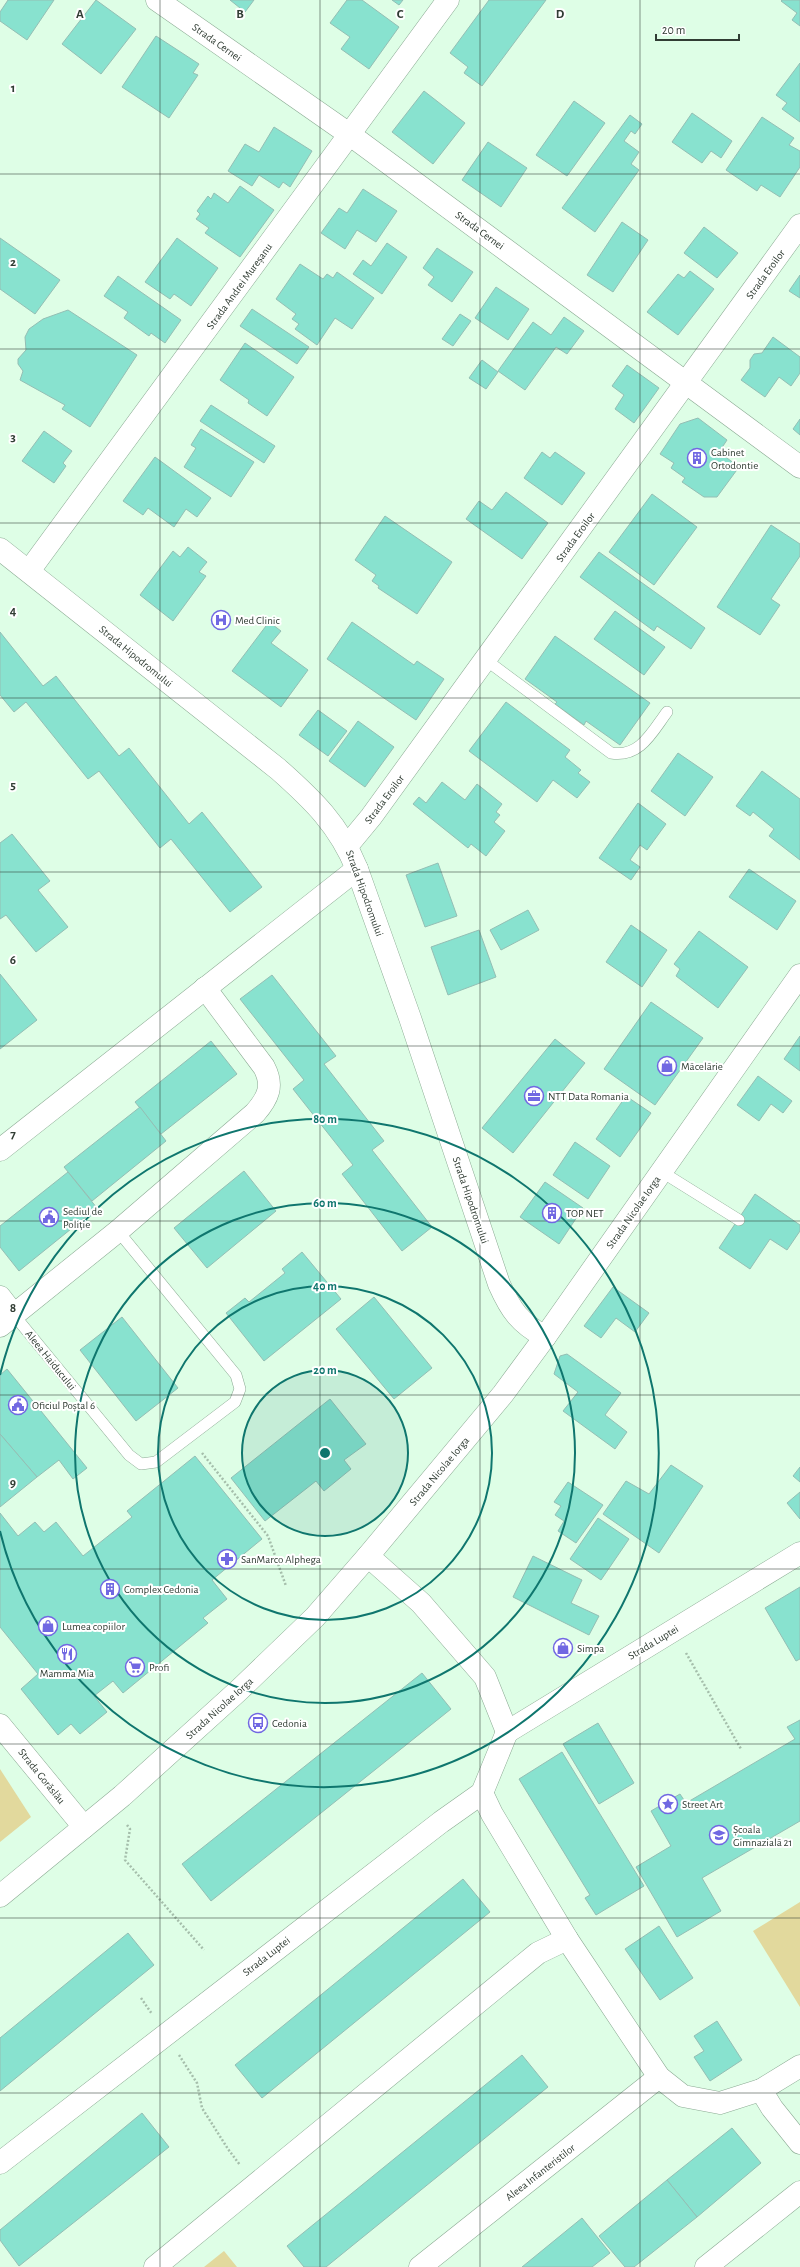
<svg xmlns="http://www.w3.org/2000/svg" width="800" height="2267" viewBox="0 0 800 2267" font-family="'Alegreya Sans',sans-serif">
<style>
.green{fill:#e2d99d}
.building{fill:#88e2cf;stroke:#94beb4}
.lines{fill:none;stroke-linecap:round;stroke-linejoin:round}
.service-casing{stroke:#8baa93;stroke-width:12}
.minor-casing{stroke:#8baa93;stroke-width:23}
.tertiary-casing{stroke:#8baa93;stroke-width:23}
.secondary-casing{stroke:#8baa93;stroke-width:23}
.path{stroke:#a5beab;stroke-width:2.5;stroke-dasharray:2 2;stroke-linecap:butt}
.service{stroke:#fff;stroke-width:11}
.minor{stroke:#fff;stroke-width:22}
.tertiary{stroke:#fff;stroke-width:22}
.secondary{stroke:#fff;stroke-width:22}
.grid{fill:none;stroke:#313d34;stroke-width:1;stroke-opacity:0.55}
.ring{fill:none;stroke:#0f766e;stroke-width:2}
.labels{text-anchor:middle;stroke-width:4;stroke-linejoin:round;paint-order:stroke}
.street-label{font-size:11px;fill:#313d34;stroke:#fff}
.poi-label{font-size:11px;fill:#313d34;stroke:#fff;text-anchor:start}
.grid-label{font-size:13px;text-anchor:middle;font-weight:bold;fill:#313d34;stroke:#fff;stroke-width:4;stroke-linejoin:round;paint-order:stroke}
.centre{fill:#0f766e;stroke:#fff;stroke-width:2}
.ring-label{font-size:12px;text-anchor:middle;font-weight:bold;fill:#0f766e;stroke:#fff;stroke-width:4;stroke-linejoin:round;paint-order:stroke}
</style>
<rect width="100%" height="100%" fill="#defee6"/>
<!-- green -->
<g class="green">
<polygon points="0,1769 31,1817 0,1842"/>
<polygon points="800,1902 800,2007 753,1931"/>
<polygon points="224,2251 237,2267 204,2267"/>
</g>
<!-- building -->
<g class="building">
<polygon points="8,0 54,0 27,40 0,21 0,12"/>
<polygon points="96,0 136,29 101,74 62,44"/>
<polygon points="230,0 254,0 245,12"/>
<polygon points="347,0 362,0 399,27 369,69 341,49 350,37 330,23"/>
<polygon points="392,0 403,0 399,5"/>
<polygon points="489,0 546,0 482,86 464,73 468,67 450,53"/>
<polygon points="782,0 800,0 800,26 792,20 797,13 781,1"/>
<polygon points="156,36 199,64 193,73 198,75 169,118 122,87"/>
<polygon points="800,63 800,122 782,109 787,103 776,95"/>
<polygon points="424,91 465,123 433,164 392,132"/>
<polygon points="574,101 605,123 567,176 536,155"/>
<polygon points="692,113 732,141 721,158 711,151 702,163 672,142"/>
<polygon points="630,115 642,124 635,134 631,131 624,141 639,152 631,164 639,170 595,232 562,208"/>
<polygon points="762,117 794,138 789,145 800,151 800,167 780,197 761,185 757,191 726,170"/>
<polygon points="274,127 312,151 290,187 283,182 279,188 259,175 252,186 228,171 245,144 259,152"/>
<polygon points="488,142 527,168 501,207 462,180"/>
<polygon points="240,186 274,210 240,257 205,233 209,228 196,219 200,214 197,211 208,196 211,199 214,193 228,203"/>
<polygon points="363,189 397,211 376,242 357,230 345,249 321,233 339,208 347,213"/>
<polygon points="622,222 648,240 613,292 587,275"/>
<polygon points="704,227 738,253 717,278 684,253"/>
<polygon points="0,238 60,280 35,314 0,289"/>
<polygon points="177,238 218,268 191,306 174,294 170,299 145,282"/>
<polygon points="387,243 407,257 382,294 353,274 363,260 371,266"/>
<polygon points="437,248 473,272 452,302 428,285 434,277 423,268"/>
<polygon points="300,264 323,279 327,274 333,278 337,272 374,298 352,329 335,318 317,345 295,329 299,324 292,319 296,314 276,299"/>
<polygon points="690,271 714,289 678,335 647,312 678,274 684,278"/>
<polygon points="800,275 800,298 789,291"/>
<polygon points="118,276 181,320 165,343 151,333 149,336 124,318 128,312 104,296"/>
<polygon points="496,287 529,309 508,340 475,318"/>
<polygon points="252,309 309,347 297,364 240,326"/>
<polygon points="68,310 137,355 90,427 62,409 65,405 20,380 23,371 18,364 18,359 26,350 25,337 29,329 43,319"/>
<polygon points="460,314 471,321 453,346 442,339"/>
<polygon points="564,317 584,331 567,354 556,347 525,390 498,371 533,322 551,335"/>
<polygon points="773,337 800,357 800,373 791,386 779,377 765,397 741,380 750,368 750,360 754,354 762,353"/>
<polygon points="245,343 294,377 267,416 248,403 249,400 220,380"/>
<polygon points="482,360 498,372 486,389 469,378"/>
<polygon points="627,365 659,388 634,423 615,409 624,395 612,386"/>
<polygon points="211,405 275,446 264,463 200,421"/>
<polygon points="698,418 727,440 719,452 739,467 717,497 704,497 682,482 685,478 671,468 674,463 660,454 680,424"/>
<polygon points="800,419 800,435 793,429"/>
<polygon points="201,429 254,462 231,497 184,467 196,448 191,445"/>
<polygon points="44,431 72,451 63,463 66,466 54,483 22,461"/>
<polygon points="542,452 550,458 555,452 585,473 562,505 524,478"/>
<polygon points="155,457 211,498 197,517 186,509 174,527 148,508 143,515 123,501"/>
<polygon points="506,492 548,523 522,559 466,519 479,501 492,510"/>
<polygon points="652,494 697,527 654,585 609,552"/>
<polygon points="385,516 452,562 417,614 378,588 379,586 372,581 376,575 355,560"/>
<polygon points="771,525 800,544 800,556 771,599 780,605 760,635 717,607"/>
<polygon points="188,547 207,562 199,572 206,576 173,621 140,595 173,551 180,557"/>
<polygon points="599,552 705,628 691,649 657,626 654,631 580,577"/>
<polygon points="615,611 665,647 644,675 594,639"/>
<polygon points="269,622 281,631 271,643 308,670 281,707 232,671"/>
<polygon points="352,622 414,665 417,661 444,679 416,720 327,659"/>
<polygon points="0,632 43,686 56,676 119,756 129,748 189,824 202,812 262,887 230,912 171,839 160,848 99,771 88,779 26,702 14,712 0,695"/>
<polygon points="555,636 650,703 620,745 586,721 584,725 555,704 557,702 525,679"/>
<polygon points="506,702 570,750 565,757 581,770 578,773 590,782 577,798 553,780 537,802 469,751"/>
<polygon points="318,710 347,731 328,756 299,735"/>
<polygon points="358,721 394,747 365,787 329,761"/>
<polygon points="678,753 713,777 685,816 651,791"/>
<polygon points="762,771 800,799 800,860 769,836 774,829 753,812 750,816 736,806"/>
<polygon points="442,782 465,800 477,784 502,804 496,812 500,815 494,822 505,831 486,856 471,844 468,848 413,804 419,797 426,803"/>
<polygon points="638,803 666,824 647,850 640,845 630,860 640,867 631,880 599,858"/>
<polygon points="12,834 50,881 38,890 68,927 36,952 6,915 0,919 0,843"/>
<polygon points="438,863 457,916 425,927 406,875"/>
<polygon points="749,869 796,901 777,930 729,897"/>
<polygon points="528,910 539,930 501,950 490,930"/>
<polygon points="631,925 667,950 642,987 606,962"/>
<polygon points="479,930 496,977 448,995 431,947"/>
<polygon points="699,931 748,967 718,1008 676,976 680,969 674,964"/>
<polygon points="0,974 37,1020 0,1049"/>
<polygon points="272,975 336,1056 324,1064 384,1141 372,1150 432,1227 402,1251 342,1174 353,1165 293,1089 304,1080 240,999"/>
<polygon points="651,1002 703,1038 655,1105 604,1069"/>
<polygon points="800,1036 800,1071 784,1059"/>
<polygon points="555,1039 585,1063 513,1153 482,1128"/>
<polygon points="211,1041 237,1074 161,1134 135,1102"/>
<polygon points="758,1076 792,1101 783,1113 771,1104 759,1121 737,1105"/>
<polygon points="626,1096 651,1113 620,1157 596,1139"/>
<polygon points="140,1107 166,1141 92,1201 64,1167"/>
<polygon points="575,1142 610,1166 588,1199 553,1175"/>
<polygon points="244,1171 276,1211 207,1268 174,1228"/>
<polygon points="68,1172 97,1208 19,1271 0,1247 0,1226"/>
<polygon points="545,1182 583,1208 559,1244 520,1217"/>
<polygon points="755,1194 800,1225 800,1231 787,1250 770,1239 750,1269 719,1248"/>
<polygon points="302,1252 341,1299 264,1361 226,1313 245,1298 249,1302 285,1273 282,1269"/>
<polygon points="613,1287 649,1313 635,1332 616,1318 601,1338 584,1326"/>
<polygon points="374,1297 432,1368 394,1399 336,1329"/>
<polygon points="122,1317 178,1388 136,1421 80,1350"/>
<polygon points="567,1354 621,1393 605,1415 627,1432 615,1449 563,1411 578,1392 554,1374 560,1356"/>
<polygon points="7,1369 87,1468 73,1479 59,1460 37,1477 0,1434 0,1375"/>
<polygon points="330,1399 366,1444 344,1460 351,1469 324,1491 316,1481 265,1521 231,1478"/>
<polygon points="0,1434 37,1477 0,1507"/>
<polygon points="195,1456 262,1539 212,1580 227,1599 203,1618 208,1623 123,1693 113,1681 94,1696 107,1712 80,1734 71,1724 58,1735 21,1689 38,1674 0,1627 0,1513 18,1536 35,1522 44,1532 56,1522 83,1556 132,1517 127,1511"/>
<polygon points="671,1465 703,1486 659,1553 603,1514 626,1481 649,1494"/>
<polygon points="800,1467 800,1482 793,1476"/>
<polygon points="568,1482 603,1505 576,1543 558,1531 564,1521 555,1515 561,1506 554,1502"/>
<polygon points="800,1492 800,1519 787,1503"/>
<polygon points="598,1518 629,1539 601,1580 570,1559"/>
<polygon points="533,1556 582,1580 571,1603 599,1616 589,1635 513,1597"/>
<polygon points="800,1587 800,1659 796,1661 765,1608"/>
<polygon points="422,1673 451,1709 211,1901 182,1864"/>
<polygon points="800,1720 800,1821 702,1878 721,1911 677,1937 636,1867 671,1846 651,1811 680,1794 686,1803 795,1739 787,1727"/>
<polygon points="598,1723 634,1783 599,1804 563,1744"/>
<polygon points="562,1752 644,1886 596,1915 585,1898 590,1895 519,1779"/>
<polygon points="463,1879 490,1912 262,2098 235,2065"/>
<polygon points="659,1926 693,1978 660,2000 625,1949"/>
<polygon points="128,1933 154,1965 0,2091 0,2038"/>
<polygon points="717,2021 742,2060 710,2081 694,2057 704,2051 694,2036"/>
<polygon points="522,2055 548,2087 326,2267 304,2267 287,2246"/>
<polygon points="142,2113 169,2147 19,2266 0,2240 0,2230"/>
<polygon points="732,2128 761,2163 697,2217 667,2180"/>
<polygon points="667,2180 697,2217 634,2267 625,2267 599,2236"/>
<polygon points="582,2218 610,2253 592,2267 522,2267"/>
</g>
<g class="lines">
<!-- service casing -->
<g class="service-casing">
<g id="service">
<path d="M486,660L611,753C640,758 652,732 667,712"/>
<polyline points="662,1172 739,1220"/>
<polyline points="14,1315 129,1455 141,1464 156,1462 235,1402 240,1389 236,1375 118,1231"/>
</g>
</g>
<!-- minor casing -->
<g class="minor-casing">
<g id="minor">
<polyline points="157,0 349,134 800,467"/>
<polyline points="29,571 448,0"/>
<polyline points="347,846 371,817 800,225"/>
<polyline points="0,1150 357,869"/>
<polyline points="0,1297 14,1315"/>
<path d="M0,1326L118,1231L255,1113C268,1098 274,1086 264,1067L205,988"/>
<polyline points="0,1725 84,1827"/>
<polyline points="482,1793 492,1814 567,1939 659,2077 683,2096 720,2103 761,2090 800,2066"/>
<polyline points="761,2090 772,2108 800,2143"/>
<polyline points="0,2163 441,1822 482,1793 507,1732"/>
<polyline points="155,2267 538,1953 567,1939"/>
<polyline points="420,2267 659,2077"/>
<polyline points="706,2267 800,2192"/>
</g>
</g>
<!-- tertiary casing -->
<g class="tertiary-casing">
<g id="tertiary">
<path d="M0,549L278,769C313,800 339,825 357,869L410,1018L499,1284C511,1311 520,1323 545,1337"/>
<polyline points="368,1556 421,1603 485,1677 507,1732 800,1553"/>
</g>
</g>
<!-- secondary casing -->
<g class="secondary-casing">
<polyline id="secondary" points="0,1896 122,1796 238,1691 315,1617 368,1556 503,1394 545,1337 800,975"/>
</g>
<!-- path -->
<g class="path">
<polyline points="202,1453 268,1536 286,1586"/>
<polyline points="686,1653 741,1749"/>
<polyline points="127,1825 130,1829 125,1860 204,1950"/>
<polyline points="141,1998 152,2014"/>
<polyline points="179,2055 197,2083 202,2108 228,2149 240,2165"/>
</g>
<!-- service -->
<use href="#service" class="service"/>
<!-- minor -->
<use href="#minor" class="minor"/>
<!-- tertiary -->
<use href="#tertiary" class="tertiary"/>
<!-- secondary -->
<use href="#secondary" class="secondary"/>
</g>
<!-- grid -->
<path class="grid" d="M160,0V2267M320,0V2267M480,0V2267M640,0V2267M0,174H800M0,349H800M0,523H800M0,698H800M0,872H800M0,1046H800M0,1221H800M0,1395H800M0,1569H800M0,1744H800M0,1918H800M0,2093H800"/>
<!-- distance rings -->
<circle cx="325" cy="1453" r="83" fill="#0f766e" fill-opacity=".12"/>
<g class="ring">
<circle cx="325" cy="1453" r="83"/>
<circle cx="325" cy="1453" r="167"/>
<circle cx="325" cy="1453" r="250"/>
<path d="M0 1375A334 334 0 1 1 0 1531"/>
</g>
<!-- icons -->
<defs>
<g id="building-ring" transform="scale(1)"><circle r="9.5" fill="#fff" stroke="#7168e2" stroke-width="1.5"/><path d="M-4-6H4V6H1V3H-1V6H-4ZM-2.5-4.3h1.7v1.8h-1.7ZM.8-4.3h1.7v1.8H.8ZM-2.5-1h1.7V.8h-1.7ZM.8-1h1.7V.8H.8Z" fill="#7168e2"/></g>
<g id="hospital-ring" transform="scale(1)"><circle r="9.5" fill="#fff" stroke="#7168e2" stroke-width="1.5"/><path d="M-5-5h3v3.5h4V-5h3V5h-3V1.5h-4V5h-3Z" fill="#7168e2"/></g>
<g id="shop-ring" transform="scale(1)"><circle r="9.5" fill="#fff" stroke="#7168e2" stroke-width="1.5"/><path d="M-5-2.5h2.3a2.7 3.5 0 0 1 5.4 0H5L5.5 6h-11ZM-1.5-2.5h3a1.5 2.3 0 0 0-3 0Z" fill="#7168e2"/></g>
<g id="office-ring" transform="scale(1)"><circle r="9.5" fill="#fff" stroke="#7168e2" stroke-width="1.5"/><path d="M-6-3h4V-5.5h4V-3h4V5H-6ZM-1-4.5V-3h2v-1.5ZM-6 0V1H6V0Z" fill="#7168e2"/></g>
<g id="civic-ring" transform="scale(1)"><circle r="9.5" fill="#fff" stroke="#7168e2" stroke-width="1.5"/><path d="M-.6-6.5H3V-4.5H.6V-3L4-1V1h2V6H-6V1h2V-1L-.6-3ZM-1.2 2.5V6h2.4V2.5Z" fill="#7168e2"/></g>
<g id="pharmacy-ring" transform="scale(1)"><circle r="9.5" fill="#fff" stroke="#7168e2" stroke-width="1.5"/><path d="M-2-6h4v4h4v4h-4v4h-4v-4h-4v-4h4Z" fill="#7168e2"/></g>
<g id="restaurant-ring" transform="scale(1)"><circle r="9.5" fill="#fff" stroke="#7168e2" stroke-width="1.5"/><path d="M-5-6h1v4h1v-4h1v4h1v-4h1v5L-1.5 .5V6h-2V.5L-5-1ZM5-6V6H3V1.5H1.5Q1.5-4 5-6Z" fill="#7168e2"/></g>
<g id="supermarket-ring" transform="scale(1)"><circle r="9.5" fill="#fff" stroke="#7168e2" stroke-width="1.5"/><path d="M-6-5.5h2.5l.6 2H6L4.5 2H-2.5L-4.4-4H-6ZM-1.5 3.2a1.3 1.3 0 1 0 .1 0ZM3 3.2a1.3 1.3 0 1 0 .1 0Z" fill="#7168e2"/></g>
<g id="bus-ring" transform="scale(1)"><circle r="9.5" fill="#fff" stroke="#7168e2" stroke-width="1.5"/><path d="M-5-6H5V4H4V6H2V4H-2V6H-4V4H-5ZM-3.5-4V0h7V-4ZM-3.5 1.2v1.5H-2V1.2ZM2 1.2v1.5H3.5V1.2Z" fill="#7168e2"/></g>
<g id="sight-ring" transform="scale(1)"><circle r="9.5" fill="#fff" stroke="#7168e2" stroke-width="1.5"/><path d="M0-6L1.8-2.2L6-1.7L2.9 1.2L3.7 5.4L0 3.3L-3.7 5.4L-2.9 1.2L-6-1.7L-1.8-2.2Z" fill="#7168e2"/></g>
<g id="school-ring" transform="scale(1)"><circle r="9.5" fill="#fff" stroke="#7168e2" stroke-width="1.5"/><path d="M0-5L7-2L0 1L-7-2ZM-4 1L0 2.5L4 1V4Q0 6-4 4Z" fill="#7168e2"/></g>
</defs>
<g fill-rule="evenodd">
<use href="#building-ring" x="697" y="458"/>
<use href="#hospital-ring" x="221" y="620"/>
<use href="#shop-ring" x="667" y="1066"/>
<use href="#office-ring" x="534" y="1096"/>
<use href="#building-ring" x="552" y="1213"/>
<use href="#civic-ring" x="49" y="1217"/>
<use href="#civic-ring" x="18" y="1405"/>
<use href="#pharmacy-ring" x="227" y="1559"/>
<use href="#building-ring" x="110" y="1589"/>
<use href="#shop-ring" x="48" y="1626"/>
<use href="#shop-ring" x="563" y="1648"/>
<use href="#restaurant-ring" x="67" y="1654"/>
<use href="#supermarket-ring" x="135" y="1667"/>
<use href="#bus-ring" x="258" y="1723"/>
<use href="#sight-ring" x="668" y="1804"/>
<use href="#school-ring" x="719" y="1835"/>
</g>
<g class="labels">
<!-- street labels -->
<g class="street-label">
<text transform="translate(217 42) rotate(35)" y="4">Strada Cernei</text>
<text transform="translate(480 230) rotate(36)" y="4">Strada Cernei</text>
<text transform="translate(765 274) rotate(-54)" y="4">Strada Eroilor</text>
<text transform="translate(239 286) rotate(-54)" y="4">Strada Andrei Mureșanu</text>
<text transform="translate(575 537) rotate(-54)" y="4">Strada Eroilor</text>
<text transform="translate(136 656) rotate(39)" y="4">Strada Hipodromului</text>
<text transform="translate(384 799) rotate(-53)" y="4">Strada Eroilor</text>
<text transform="translate(365 893) rotate(70)" y="4">Strada Hipodromului</text>
<text transform="translate(471 1200) rotate(71)" y="4">Strada Hipodromului</text>
<text transform="translate(633 1212) rotate(-55)" y="4">Strada Nicolae Iorga</text>
<text transform="translate(51 1360) rotate(51)" y="4">Aleea Haiducului</text>
<text transform="translate(439 1471) rotate(-50)" y="4">Strada Nicolae Iorga</text>
<text transform="translate(653 1642) rotate(-31)" y="4">Strada Luptei</text>
<text transform="translate(219 1708) rotate(-42)" y="4">Strada Nicolae Iorga</text>
<text transform="translate(42 1776) rotate(51)" y="4">Strada Gorăslău</text>
<text transform="translate(266 1956) rotate(-38)" y="4">Strada Luptei</text>
<text transform="translate(540 2172) rotate(-38)" y="4">Aleea Infanteristilor</text>
</g>
<!-- poi labels -->
<g class="poi-label">
<text x="711" y="456">Cabinet<tspan x="711" dy="13">Ortodontie</tspan></text>
<text x="235" y="624">Med Clinic</text>
<text x="681" y="1070">Măcelărie</text>
<text x="548" y="1100">NTT Data Romania</text>
<text x="63" y="1215">Sediul de<tspan x="63" dy="13">Poliție</tspan></text>
<text x="566" y="1217">TOP NET</text>
<text x="32" y="1409">Oficiul Poștal 6</text>
<text x="241" y="1563">SanMarco Alphega</text>
<text x="124" y="1593">Complex Cedonia</text>
<text x="62" y="1630">Lumea copiilor</text>
<text x="577" y="1652">Simpa</text>
<text x="149" y="1671">Profi</text>
<text x="67" y="1677" text-anchor="middle">Mamma Mia</text>
<text x="272" y="1727">Cedonia</text>
<text x="682" y="1808">Street Art</text>
<text x="733" y="1833">Școala<tspan x="733" dy="13">Gimnazială 21</tspan></text>
</g>
</g>
<g class="grid-label">
<text x="80" y="18">A</text>
<text x="240" y="18">B</text>
<text x="400" y="18">C</text>
<text x="560" y="18">D</text>
<text x="13" y="92">1</text>
<text x="13" y="266">2</text>
<text x="13" y="441">3</text>
<text x="13" y="615">4</text>
<text x="13" y="789">5</text>
<text x="13" y="964">6</text>
<text x="13" y="1138">7</text>
<text x="13" y="1312">8</text>
<text x="13" y="1487">9</text>
</g>
<circle cx="325" cy="1453" r="6" class="centre"/>
<g class="ring-label">
<text x="325" y="1123">80 m</text>
<text x="325" y="1207">60 m</text>
<text x="325" y="1290">40 m</text>
<text x="325" y="1374">20 m</text>
</g>
<!-- scale -->
<path d="M656 34v6h83v-6" fill="none" stroke="#313d34" stroke-width="2"/>
<text x="662" y="34" font-size="12" fill="#313d34" stroke="#ffffff" stroke-width="3" paint-order="stroke">20 m</text>
</svg>
